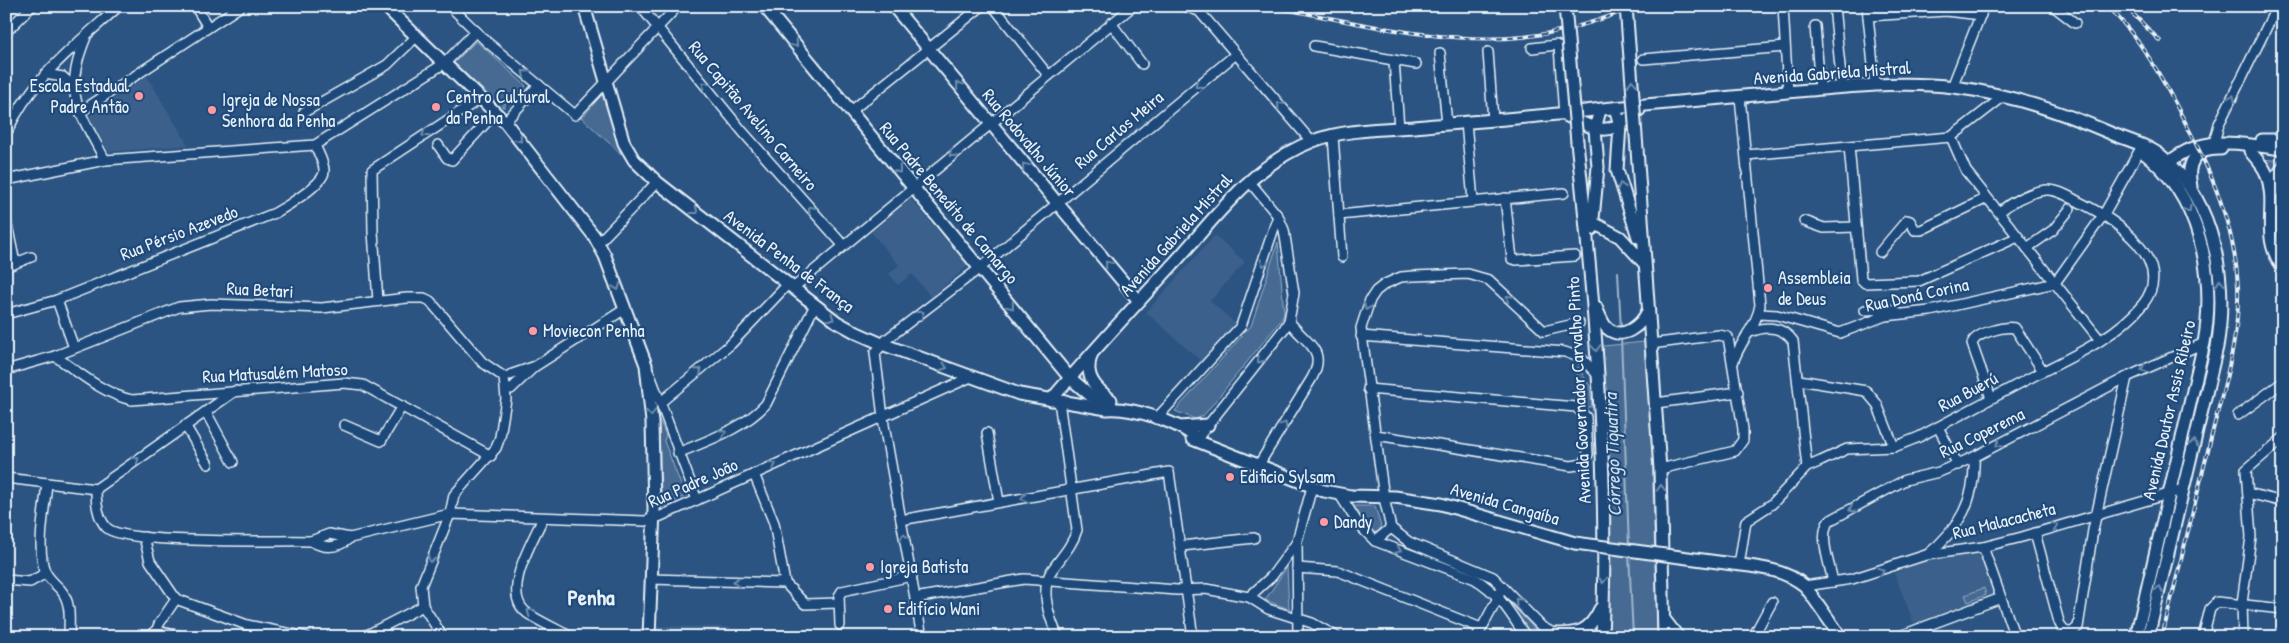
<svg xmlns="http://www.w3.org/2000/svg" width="2289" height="643" viewBox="0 0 2289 643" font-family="'Patrick Hand',sans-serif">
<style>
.built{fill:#3a608b}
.green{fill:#476b93;stroke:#98aec6}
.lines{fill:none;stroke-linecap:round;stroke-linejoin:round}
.stream{stroke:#a0b6cb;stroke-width:2}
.minor-casing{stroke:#e8f1f8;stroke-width:12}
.major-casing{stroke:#e8f1f8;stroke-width:15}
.minor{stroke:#1f4a7a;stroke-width:9}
.major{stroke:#1f4a7a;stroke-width:11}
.rail-casing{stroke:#e8f1f8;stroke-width:4}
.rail{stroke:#1f4a7a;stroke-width:2;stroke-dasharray:5.5;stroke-linecap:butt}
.major-bridge-casing{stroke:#e8f1f8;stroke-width:15;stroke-linecap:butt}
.major-bridge{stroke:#1f4a7a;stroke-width:11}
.oneway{stroke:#6f8dac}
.poi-dot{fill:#ff9aa2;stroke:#1f4a7a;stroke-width:2}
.labels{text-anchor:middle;stroke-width:4.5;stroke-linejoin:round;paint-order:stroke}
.street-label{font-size:18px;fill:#e8f1f8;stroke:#1f4a7a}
.poi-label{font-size:18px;fill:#e8f1f8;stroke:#1f4a7a;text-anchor:start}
.water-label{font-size:19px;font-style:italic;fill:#d0dde9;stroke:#1f4a7a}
.district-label{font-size:22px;font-weight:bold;fill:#e8f1f8;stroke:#1f4a7a}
</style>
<rect width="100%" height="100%" fill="#2b5482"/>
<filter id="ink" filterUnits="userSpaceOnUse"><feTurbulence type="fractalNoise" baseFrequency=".02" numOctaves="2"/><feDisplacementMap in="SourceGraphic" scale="10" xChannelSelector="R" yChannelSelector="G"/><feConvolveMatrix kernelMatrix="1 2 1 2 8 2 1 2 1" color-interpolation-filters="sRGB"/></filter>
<g filter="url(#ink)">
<!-- built -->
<g class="built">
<polygon points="147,76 188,145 109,152 88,117"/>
<polygon points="911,199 968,266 931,297 912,274 898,285 889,274 899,265 871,232"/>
<polygon points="1215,235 1245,262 1210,301 1238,326 1204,364 1146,312"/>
<polygon points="1980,554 1996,597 1915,626 1894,573 1931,559"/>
<polygon points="657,626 731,627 731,637 657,637"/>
</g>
<!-- green -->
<g class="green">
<polygon points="476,41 526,86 512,102 505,103 505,107 502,107 502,103 495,101 454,63"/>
<polygon points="602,94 621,154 582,118"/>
<polygon points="2261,159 2283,161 2283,165 2272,175"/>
<polygon points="1278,242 1284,313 1282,319 1203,416 1195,419 1175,411 1251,326"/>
<polygon points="1644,342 1652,451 1657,637 1608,633 1609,517 1603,346"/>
<polygon points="1578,367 1590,386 1592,407 1587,407 1575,402"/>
<polygon points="657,415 666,435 664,441 683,490 687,495 662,507 659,504 661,494 659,426"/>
<polygon points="1354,506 1375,506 1381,527 1379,531 1374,533 1368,528"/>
<polygon points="1287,567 1289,609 1265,600"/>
<polygon points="1984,588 1986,595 1968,602 1965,595"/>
<polygon points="1506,598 1542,637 1531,637 1504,599"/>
</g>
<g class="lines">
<!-- stream -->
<g class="stream">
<polyline points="1618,272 1621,330"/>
<polyline points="1621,337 1629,547"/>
<polyline points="1629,554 1633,637"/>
</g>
<!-- minor casing -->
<g class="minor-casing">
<g id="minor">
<polyline points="195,6 208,27"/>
<polyline points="450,6 487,42 575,115 678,6"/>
<polyline points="640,6 743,132 843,245"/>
<polyline points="993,6 1048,75"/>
<polyline points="1184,6 1199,11 1311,141"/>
<polyline points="1783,6 1788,92"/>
<polyline points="1834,6 1842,87"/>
<polyline points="1867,6 1875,85"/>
<polyline points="2053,6 2075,23"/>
<polyline points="770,14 779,6"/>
<polyline points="1868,16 1946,11 1981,15"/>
<polyline points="1111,23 1142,64"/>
<polyline points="1815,26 1820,89"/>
<polyline points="6,32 32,6"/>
<path d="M86,37C62,95 78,108 105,160"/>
<polyline points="1314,46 1416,64"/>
<polyline points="1532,48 1556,45 1559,47 1564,115"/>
<polyline points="1488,52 1493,120"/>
<polyline points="1440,53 1447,124"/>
<polyline points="1643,59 1785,47"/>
<polyline points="1394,61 1399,128"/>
<polyline points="45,74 63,77 74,87"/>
<polyline points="1952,87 1984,6"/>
<polyline points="851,111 982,6"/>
<polyline points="80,112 241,6"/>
<polyline points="304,112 387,65 417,36"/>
<polyline points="505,122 539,85"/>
<polyline points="1466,122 1473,201"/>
<path d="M6,134C31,78 75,46 119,6"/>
<polyline points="1333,136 1342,257"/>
<polyline points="1951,137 1966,171 2100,340"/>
<polyline points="2214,143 2219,124 2277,6"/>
<polyline points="438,145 447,158 452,160 495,113"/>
<polyline points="1849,146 1861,279 1865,283 1919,281 2018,237"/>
<polyline points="1746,155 1951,137 2004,96"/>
<polyline points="6,180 105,160 315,145 445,63 476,31"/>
<polyline points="1505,198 1512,259 1516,260 1575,256"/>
<polyline points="1339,215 1564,193"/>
<polyline points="6,220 15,263"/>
<polyline points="1804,221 1824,228 1856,227"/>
<polyline points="599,242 657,182"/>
<polyline points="2027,248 2053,230 2070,209"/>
<polyline points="1880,252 1907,220 1910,221 1915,230 1921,230 1987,198"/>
<polyline points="6,267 31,257"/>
<polyline points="2055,283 2104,214 2142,146"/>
<polyline points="793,288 1133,6"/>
<polyline points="57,300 74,348"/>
<polyline points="378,301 373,232 372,170 481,98"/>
<polyline points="1865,310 1889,309 1900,314"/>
<path d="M6,314L57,300L275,213C286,207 323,184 324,172C325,164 318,153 315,145"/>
<polyline points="1759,314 1777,315 1840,333 1885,316 1930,311 2055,283"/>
<polyline points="1544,331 1489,280 1468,274 1413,276 1401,277 1385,284 1376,291 1370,300 1361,328 1384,498 1391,528 1409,542 1493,577 1542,627 1557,635"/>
<polyline points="1544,331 1579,323"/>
<path d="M1748,333C1764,326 1782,325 1793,341L1807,467"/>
<polyline points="1361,336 1565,352 1581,358 1598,375"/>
<polyline points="1651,344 1719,335 1728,337 1743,429 1743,440 1735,451 1660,469"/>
<path d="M55,356C78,372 104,394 132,400L344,383L363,385L491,456"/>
<path d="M1733,363C1739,342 1757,326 1760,305L1740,97"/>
<polyline points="6,370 55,356 179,307 211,304 322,308 407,298 424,298 430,301 482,362 504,377 506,399 500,437 496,448 454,495 450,514 421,586 423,606 443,637"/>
<polyline points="649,372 697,500"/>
<polyline points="510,375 533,367"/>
<polyline points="1799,380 1866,391 1877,404 1894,447"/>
<polyline points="511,389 534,367 625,309"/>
<polyline points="1368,389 1576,407 1586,417 1588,454 1584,464 1571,466 1376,435"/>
<path d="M1991,398L1972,344C1974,333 2005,326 2015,328L2043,371"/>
<polyline points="661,402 731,344 788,284"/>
<polyline points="1656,403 1738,392"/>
<polyline points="206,412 233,462"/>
<polyline points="2238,415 2283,382"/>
<polyline points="1156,419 1241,326 1278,216"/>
<polyline points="185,425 208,464"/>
<polyline points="344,425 381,441 402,406"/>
<polyline points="1938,427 1958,465"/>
<polyline points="987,433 999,502"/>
<polyline points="1197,439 1284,329 1289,321 1294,293 1284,230 1278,216 1249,181"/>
<path d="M678,453C709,440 743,429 766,404L815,305"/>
<path d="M1258,466L1312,378C1328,348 1304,343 1289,321"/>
<polyline points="754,474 774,523 785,583"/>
<polyline points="6,478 96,489"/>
<path d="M47,483C45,507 36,549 45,571C48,578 55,584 60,589C72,602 69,620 69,637"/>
<path d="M96,489C96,502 97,518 107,528C125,545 279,540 311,541C325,549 337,549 350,538L450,514L645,521L661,516L971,377"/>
<polyline points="96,489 235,391"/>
<polyline points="2248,493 2283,502"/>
<path d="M1340,495L1359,525L1375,541L1475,579C1499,593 1511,614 1526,637"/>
<path d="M543,518C533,541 500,593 527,613C540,622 557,629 571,637"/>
<polyline points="901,520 1169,472 1193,637"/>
<polyline points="2035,533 2059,622 2063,630 2071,633 2078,627 2093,530 2127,377"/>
<polyline points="144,537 150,561 176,599 247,625 306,637"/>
<polyline points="311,541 329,534 350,538"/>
<polyline points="1375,541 1391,528"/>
<polyline points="1182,546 1254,538"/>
<polyline points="1983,547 2015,637"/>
<path d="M1927,555C1959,529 1976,500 1974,457"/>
<path d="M1739,565L1746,521L1772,504L1807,467L1821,461L1847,449L1894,447L1919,437C1955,418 1990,399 2026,380C2066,359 2114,340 2143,304C2177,261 2114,219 2081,203C2071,198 2058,189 2046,190C2028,192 2013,201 1999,212"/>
<polyline points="1297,568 1338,571 1481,628"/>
<polyline points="651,579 785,583"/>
<polyline points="6,580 30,582 46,573"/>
<path d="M1833,582C1830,565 1818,535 1829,521L1905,480L1939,472L1974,457L2127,377L2204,343"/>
<polyline points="785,583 805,604 839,603"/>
<polyline points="1805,586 1852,579 1926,555 1983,547 2022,537 2182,490"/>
<polyline points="1249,597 1272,576 1297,542"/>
<polyline points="915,598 1024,579 1177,590 1206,589 1249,597 1268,609 1312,623 1337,637"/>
<polyline points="840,625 839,596 842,591 912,576"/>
<polyline points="155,631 186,637"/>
<polyline points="154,637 159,624 176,599"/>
<polyline points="363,637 423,606"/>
<polyline points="922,637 884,425 875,353 887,339 980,268 1236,54"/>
<path d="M1058,637C1049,617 1039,589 1052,570C1062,556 1072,546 1077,530L1059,401"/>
<polyline points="1298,637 1297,541 1312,487"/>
<polyline points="1477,637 1499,596 1499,592"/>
<polyline points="1753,637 1772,602"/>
<polyline points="1897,637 2001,598"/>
<polyline points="2203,637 2210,609 2217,602 2283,609"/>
<polyline points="2243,637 2242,603 2251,537 2246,470 2283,438"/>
</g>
</g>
<!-- major casing -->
<g class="major-casing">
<g id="major">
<polyline points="385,6 505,122 594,236 605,256 646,365 652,422 654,509 649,637"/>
<path d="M584,6L624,143L634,160L657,182L815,305L837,322L857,333L882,344L1019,394L1107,409C1131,407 1180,422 1197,439"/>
<polyline points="764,6 1070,378 1090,395 1111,405"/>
<polyline points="893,6 1139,301"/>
<polyline points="1615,108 1620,125 1617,170 1638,237"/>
<path d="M1567,116C1604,133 1607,136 1639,110"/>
<polyline points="2262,140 2283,140"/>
<path d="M1577,142C1595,306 1609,472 1602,637"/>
<polyline points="1637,149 1660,469 1664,637"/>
<path d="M2250,151C2255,158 2263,165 2266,173C2279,205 2259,237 2283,267"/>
<path d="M2164,167C2200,132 2237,144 2283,149"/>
<path d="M2191,187C2186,163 2194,148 2221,149"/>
<polyline points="2273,192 2276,177 2283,168"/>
<polyline points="1588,220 1620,237 1644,263"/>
<polyline points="1592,229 1598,167 1595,129 1600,110"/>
<path d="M1596,307C1599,314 1602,323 1607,328C1623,342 1642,324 1648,311"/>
<path d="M1091,356C1084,376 1095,388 1111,400"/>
<path d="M1051,400C1091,353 1133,308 1175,262C1216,217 1253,164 1313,141C1341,130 1383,129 1414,127C1477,121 1540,117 1602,109C1671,103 1740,96 1809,90C1858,86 1906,81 1954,87C2008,94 2059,111 2108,132C2126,140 2150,145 2165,159C2216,204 2228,283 2217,347L2148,637"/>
<polyline points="1180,427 1208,425"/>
<polyline points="1192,439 1324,491 1351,496 1395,497 1441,504 1575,543"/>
<path d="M1733,564C1759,567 1784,569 1805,586L1841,637"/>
<polyline points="1664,619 1678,637"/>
<path d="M1553,634C1577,634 1589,633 1600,609"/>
<path d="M2136,637L2204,343C2216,275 2200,195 2143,152"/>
</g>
</g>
<!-- minor -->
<use href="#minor" class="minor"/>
<!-- major -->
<use href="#major" class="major"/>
<!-- rail casing -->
<g class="rail-casing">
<g id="rail">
<path d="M1269,6C1349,21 1441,45 1522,37C1561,33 1600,21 1636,6"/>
<path d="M2107,6C2142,39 2163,80 2185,122C2212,174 2235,227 2238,286C2240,337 2224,385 2212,434C2195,502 2179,569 2162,637"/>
<polyline points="2125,6 2160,41"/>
</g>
</g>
<!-- rail -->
<use href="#rail" class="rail"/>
<!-- major-bridge casing -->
<g class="major-bridge-casing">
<g id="major-bridge">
<polyline points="1565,6 1577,142"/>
<polyline points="1626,6 1637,149"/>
<polyline points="1575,543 1733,564"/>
</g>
</g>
<!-- major-bridge -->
<use href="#major-bridge" class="major-bridge"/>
</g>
<!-- one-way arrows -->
<defs><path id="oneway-chevron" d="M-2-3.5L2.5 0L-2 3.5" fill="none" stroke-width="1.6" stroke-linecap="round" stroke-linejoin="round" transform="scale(1.25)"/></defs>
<g class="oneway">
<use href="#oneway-chevron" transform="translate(795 44) rotate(50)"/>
<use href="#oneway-chevron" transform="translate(525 73) rotate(-140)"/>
<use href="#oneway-chevron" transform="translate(1632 83) rotate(-95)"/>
<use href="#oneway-chevron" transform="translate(705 85) rotate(-129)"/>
<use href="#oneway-chevron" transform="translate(959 85) rotate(-129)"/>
<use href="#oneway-chevron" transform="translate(1198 85) rotate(140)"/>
<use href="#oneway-chevron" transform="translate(2232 98) rotate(-64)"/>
<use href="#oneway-chevron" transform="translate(1280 105) rotate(-131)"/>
<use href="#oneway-chevron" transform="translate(425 134) rotate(147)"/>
<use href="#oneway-chevron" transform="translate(519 139) rotate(51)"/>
<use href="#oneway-chevron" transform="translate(952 154) rotate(140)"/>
<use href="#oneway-chevron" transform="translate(1025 166) rotate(-130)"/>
<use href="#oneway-chevron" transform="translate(898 170) rotate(52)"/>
<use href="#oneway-chevron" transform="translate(1621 186) rotate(-107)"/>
<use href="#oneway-chevron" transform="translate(811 209) rotate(-131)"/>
<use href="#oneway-chevron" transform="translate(2188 209) rotate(62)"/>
<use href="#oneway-chevron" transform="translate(695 211) rotate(38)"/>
<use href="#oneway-chevron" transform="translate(1264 263) rotate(108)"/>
<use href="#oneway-chevron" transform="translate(1108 264) rotate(-130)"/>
<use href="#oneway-chevron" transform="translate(2220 283) rotate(-95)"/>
<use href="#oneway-chevron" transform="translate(617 287) rotate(69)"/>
<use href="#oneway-chevron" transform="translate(1509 298) rotate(-138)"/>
<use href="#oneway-chevron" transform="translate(1011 306) rotate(51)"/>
<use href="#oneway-chevron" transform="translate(1367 307) rotate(113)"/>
<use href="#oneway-chevron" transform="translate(921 314) rotate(-37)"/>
<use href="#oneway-chevron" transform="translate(831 318) rotate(36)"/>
<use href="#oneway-chevron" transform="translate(1596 348) rotate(86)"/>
<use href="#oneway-chevron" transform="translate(1260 360) rotate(128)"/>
<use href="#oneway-chevron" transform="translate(944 367) rotate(20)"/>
<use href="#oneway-chevron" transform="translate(2144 369) rotate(155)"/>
<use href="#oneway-chevron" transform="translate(699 371) rotate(-39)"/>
<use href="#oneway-chevron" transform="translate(651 413) rotate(86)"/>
<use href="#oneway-chevron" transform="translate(1284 425) rotate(-59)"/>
<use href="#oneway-chevron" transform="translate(723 433) rotate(-24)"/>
<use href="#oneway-chevron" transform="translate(2194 443) rotate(-76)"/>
<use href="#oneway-chevron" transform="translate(1999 444) rotate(152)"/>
<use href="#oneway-chevron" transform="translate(136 460) rotate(-36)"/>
<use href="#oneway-chevron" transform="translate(773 465) rotate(-24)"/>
<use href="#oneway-chevron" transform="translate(1661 488) rotate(-92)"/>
<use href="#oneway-chevron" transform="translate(1024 498) rotate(169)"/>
<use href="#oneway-chevron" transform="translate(1852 509) rotate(152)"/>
<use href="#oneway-chevron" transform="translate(2055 526) rotate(-18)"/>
<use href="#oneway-chevron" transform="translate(904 537) rotate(-101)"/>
<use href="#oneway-chevron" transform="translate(1398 550) rotate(21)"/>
<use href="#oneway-chevron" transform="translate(431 559) rotate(112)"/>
<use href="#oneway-chevron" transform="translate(1881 571) rotate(-19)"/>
<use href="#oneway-chevron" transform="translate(1603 580) rotate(91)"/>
<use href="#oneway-chevron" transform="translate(736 582) rotate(-179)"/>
<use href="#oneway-chevron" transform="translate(2159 589) rotate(-77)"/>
<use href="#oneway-chevron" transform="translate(1518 601) rotate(-133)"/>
<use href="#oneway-chevron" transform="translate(530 612) rotate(-143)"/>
</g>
</g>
<!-- markers -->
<g class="poi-dot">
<circle cx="139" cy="96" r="5"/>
<circle cx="436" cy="107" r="5"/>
<circle cx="212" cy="110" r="5"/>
<circle cx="1768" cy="288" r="5"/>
<circle cx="533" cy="331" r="5"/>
<circle cx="1230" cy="477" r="5"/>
<circle cx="1324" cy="522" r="5"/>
<circle cx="870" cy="567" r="5"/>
<circle cx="888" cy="609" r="5"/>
</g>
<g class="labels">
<!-- street labels -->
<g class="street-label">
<text transform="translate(1832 73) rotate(-4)" y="6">Avenida Gabriela Mistral</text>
<text transform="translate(753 116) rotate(50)" y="6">Rua Capitão Avelino Carneiro</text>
<text transform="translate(1119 130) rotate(-40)" y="6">Rua Carlos Meira</text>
<text transform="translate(1029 143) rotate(50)" y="6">Rua Rodovalho Júnior</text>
<text transform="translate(949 203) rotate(50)" y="6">Rua Padre Benedito de Camargo</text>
<text transform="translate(179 233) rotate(-21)" y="6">Rua Pérsio Azevedo</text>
<text transform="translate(1176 235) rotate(-48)" y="6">Avenida Gabriela Mistral</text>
<text transform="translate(789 261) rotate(37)" y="6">Avenida Penha de França</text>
<text transform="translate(260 290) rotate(3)" y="6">Rua Betari</text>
<text transform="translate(1917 295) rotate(-12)" y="6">Rua Doná Corina</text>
<text transform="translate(275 373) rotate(-3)" y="6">Rua Matusalém Matoso</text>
<text transform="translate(1579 390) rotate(-93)" y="6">Avenida Governador Carvalho Pinto</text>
<text transform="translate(1968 392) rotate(-28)" y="6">Rua Buerú</text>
<text transform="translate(2169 410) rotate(-77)" y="6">Avenida Doutor Assis Ribeiro</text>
<text transform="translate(1982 433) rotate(-26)" y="6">Rua Coperema</text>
<text transform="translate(693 483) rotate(-24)" y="6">Rua Padre João</text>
<text transform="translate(1505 504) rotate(16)" y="6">Avenida Cangaíba</text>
<text transform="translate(2004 521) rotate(-14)" y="6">Rua Malacacheta</text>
</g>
<!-- poi labels -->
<g class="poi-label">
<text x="129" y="92" text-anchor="end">Escola Estadual<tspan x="129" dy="21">Padre Antão</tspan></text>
<text x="446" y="103">Centro Cultural<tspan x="446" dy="21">da Penha</tspan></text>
<text x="222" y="106">Igreja de Nossa<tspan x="222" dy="21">Senhora da Penha</tspan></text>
<text x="1778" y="284">Assembleia<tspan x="1778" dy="21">de Deus</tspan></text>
<text x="543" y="337">Moviecon Penha</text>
<text x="1240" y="483">Edificio Sylsam</text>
<text x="1334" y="528">Dandy</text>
<text x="880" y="573">Igreja Batista</text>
<text x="898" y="615">Edifício Wani</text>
</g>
<!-- water labels -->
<g class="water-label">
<text transform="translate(1612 455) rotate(-92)" y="7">Córrego Tiquatira</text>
</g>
<!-- district labels -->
<g class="district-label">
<text x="591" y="605">Penha</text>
</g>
</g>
<!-- margin -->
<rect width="2289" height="643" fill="none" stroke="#1f4a7a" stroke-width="25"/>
<rect x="12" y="12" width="2264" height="618" fill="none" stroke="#e8f1f8" stroke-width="2" filter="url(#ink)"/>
</svg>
